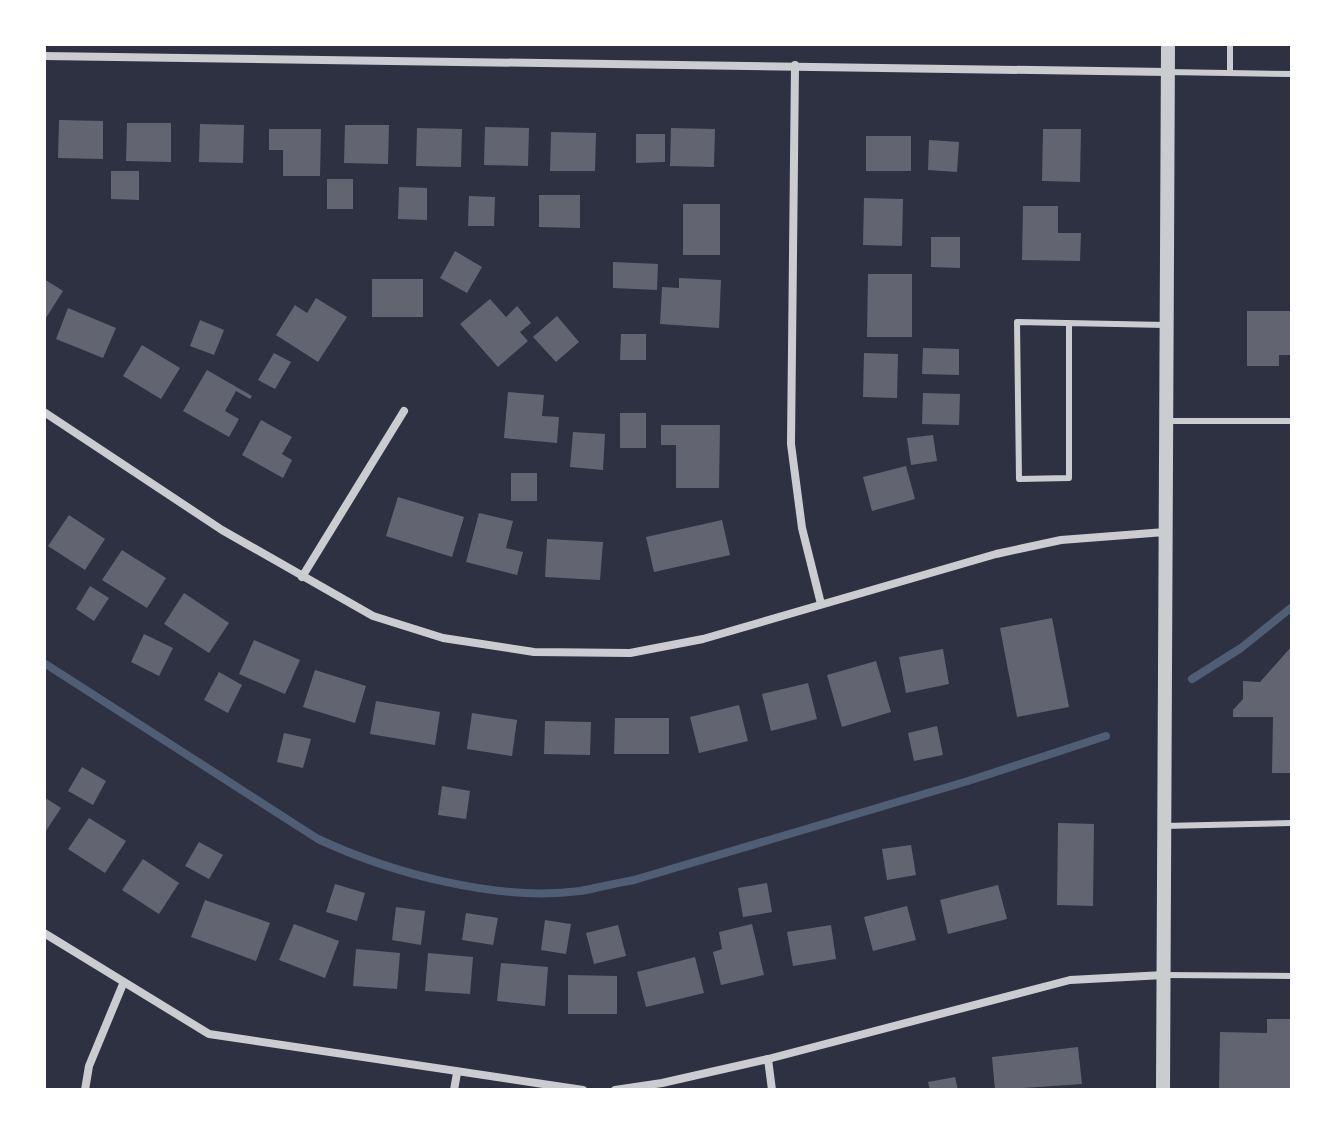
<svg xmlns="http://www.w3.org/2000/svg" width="1336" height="1134" viewBox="0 0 1336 1134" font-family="'Sofia Sans Condensed',sans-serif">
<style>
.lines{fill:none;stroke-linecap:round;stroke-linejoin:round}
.stream{stroke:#4f5d75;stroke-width:8}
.building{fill:#626471}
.service{stroke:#caccd0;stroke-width:6}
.minor{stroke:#caccd0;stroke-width:8}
.tertiary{stroke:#caccd0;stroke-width:14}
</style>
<rect width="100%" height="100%" fill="#2d3142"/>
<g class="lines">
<!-- stream -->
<g class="stream">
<path d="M44,663L318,839C391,873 498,902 580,891C598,888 616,883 634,880L968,781L1106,736"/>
<polyline points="1192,679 1241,648 1292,607"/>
</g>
</g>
<!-- building -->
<g class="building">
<polygon points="59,120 103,121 103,159 58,158"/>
<polygon points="127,123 171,123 171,162 126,161"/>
<polygon points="200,124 244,125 243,163 199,162"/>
<polygon points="345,125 389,125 388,164 344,163"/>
<polygon points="485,127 529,128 528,166 484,165"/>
<polygon points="417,128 462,129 461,167 416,166"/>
<polygon points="671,128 715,129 714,167 670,166"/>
<polygon points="269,129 321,129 320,176 283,176 283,150 269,150"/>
<polygon points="1043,129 1081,129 1080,182 1042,181"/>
<polygon points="551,132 596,133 595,171 550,171"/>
<polygon points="636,134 665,134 665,162 636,163"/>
<rect x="866" y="136" width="45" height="35"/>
<polygon points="929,140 959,142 957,172 928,170"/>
<polygon points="111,171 139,171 139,200 111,199"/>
<rect x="327" y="179" width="26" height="30"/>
<polygon points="399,187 427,188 427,220 398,219"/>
<polygon points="539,195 580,195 580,228 539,227"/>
<polygon points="469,196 495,197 494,226 468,226"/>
<polygon points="864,198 903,199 902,246 863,245"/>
<rect x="683" y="204" width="37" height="51"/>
<polygon points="1023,206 1058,206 1058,233 1081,233 1080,261 1022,260"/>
<polygon points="931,237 960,237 960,268 931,267"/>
<polygon points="455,251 482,267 467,293 440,278"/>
<polygon points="613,262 658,264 657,290 613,288"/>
<polygon points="868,274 912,274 912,337 867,337"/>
<polygon points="679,278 721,280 719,328 660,324 662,287 679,288"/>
<polygon points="44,279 63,291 44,321"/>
<rect x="372" y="279" width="51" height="38"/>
<polygon points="316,298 347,317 318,362 276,335 295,305 307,313"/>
<polygon points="490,299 506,317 517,306 531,323 520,332 528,341 498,367 460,324"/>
<polygon points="68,308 116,328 103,358 56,339"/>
<polygon points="1247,311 1292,311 1292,355 1279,355 1279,366 1247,366"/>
<polygon points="557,316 579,342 556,362 533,337"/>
<polygon points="200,320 224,330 214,355 190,346"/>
<polygon points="621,334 646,334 646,360 620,360"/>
<polygon points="142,345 180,368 161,399 123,376"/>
<polygon points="923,348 959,349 959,375 922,374"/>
<polygon points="274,353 291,362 275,389 258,380"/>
<polygon points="864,353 898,354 897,398 863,397"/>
<polygon points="207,370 252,396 250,399 236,391 225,411 239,419 229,437 183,411"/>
<polygon points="508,392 544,395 542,416 559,417 557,443 504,438"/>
<polygon points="923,393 960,394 959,425 922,424"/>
<rect x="620" y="413" width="26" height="35"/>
<polygon points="261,420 292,437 282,454 292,460 283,478 242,455"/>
<polygon points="661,425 720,425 719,488 676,488 676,445 661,445"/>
<polygon points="573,432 605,434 603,470 570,467"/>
<polygon points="933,435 937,461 911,465 907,438"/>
<polygon points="906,466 915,499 872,511 863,477"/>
<rect x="511" y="473" width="26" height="28"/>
<polygon points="398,497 464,517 452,557 386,536"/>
<polygon points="479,513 513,521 506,548 523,552 517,575 466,562"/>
<polygon points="69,515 105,539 85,570 48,546"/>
<polygon points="722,520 730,555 654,572 646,537"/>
<polygon points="547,539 603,542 600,580 545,577"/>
<polygon points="122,550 166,578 147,608 102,580"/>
<polygon points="90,586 109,598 94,621 76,609"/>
<polygon points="184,593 229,623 209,653 164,624"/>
<polygon points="1052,618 1069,707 1017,717 1000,628"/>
<polygon points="144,634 173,648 159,676 131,662"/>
<polygon points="254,640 300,660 285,694 239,674"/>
<polygon points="1292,646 1292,773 1272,773 1273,717 1233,717 1233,710 1243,699 1243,681 1260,682"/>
<polygon points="943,649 949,684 906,693 899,657"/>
<polygon points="876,661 891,712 842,727 827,675"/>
<polygon points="315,670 366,686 355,723 303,707"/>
<polygon points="219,672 242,685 228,713 204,700"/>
<polygon points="808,683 817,719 771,731 762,694"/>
<polygon points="376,701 440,712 435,745 370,734"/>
<polygon points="739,705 748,741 699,753 690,717"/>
<polygon points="472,713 517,720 512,756 467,749"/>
<polygon points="615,718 669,718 669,754 614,754"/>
<polygon points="545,721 591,722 590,755 544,754"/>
<polygon points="937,726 943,755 914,761 908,733"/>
<polygon points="284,733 311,739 303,768 277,762"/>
<polygon points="82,767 106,781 93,805 68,791"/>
<polygon points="442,786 470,791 466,819 438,815"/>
<polygon points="44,797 61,808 44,834"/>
<polygon points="89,818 126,841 105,873 68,849"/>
<polygon points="1058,823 1094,824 1093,906 1057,905"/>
<polygon points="199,842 223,855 209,879 185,866"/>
<polygon points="911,845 916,875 887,880 882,849"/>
<polygon points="143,859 179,883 159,914 122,890"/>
<polygon points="767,883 772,912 743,917 738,888"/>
<polygon points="335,884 365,893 357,921 326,912"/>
<polygon points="998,885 1007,919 948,934 940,900"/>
<polygon points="205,900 270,923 256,961 191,937"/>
<polygon points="907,906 916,940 873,951 864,917"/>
<polygon points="396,907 425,911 421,945 392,940"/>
<polygon points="466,913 498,918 493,945 462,940"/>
<polygon points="545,920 571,924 566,954 541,950"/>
<polygon points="294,924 339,941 325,978 279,960"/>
<polygon points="752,924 764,975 721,985 713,952 722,949 719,932"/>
<polygon points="618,925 626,956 594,964 586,933"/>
<polygon points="831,925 836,959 793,966 787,932"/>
<polygon points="356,949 400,953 397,989 353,986"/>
<polygon points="428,953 473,957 470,994 425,991"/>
<polygon points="695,957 704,993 646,1007 637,972"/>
<polygon points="501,963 548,967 545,1006 497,1001"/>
<polygon points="568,975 617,976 617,1014 568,1014"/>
<polygon points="1267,1019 1292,1019 1292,1090 1219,1090 1220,1032 1267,1033"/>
<polygon points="1078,1047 1082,1084 995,1090 992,1057"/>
<polygon points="955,1077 958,1090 930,1090 928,1082"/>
</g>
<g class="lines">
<!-- service -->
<g class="service">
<polyline points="1167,72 1292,74"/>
<polyline points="1230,73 1230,44"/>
<polyline points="1069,323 1069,478 1019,479 1017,322 1166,325"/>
<polyline points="1165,421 1292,421"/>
<polyline points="1164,826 1292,823"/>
<polyline points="1164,975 1292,976"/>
</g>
<!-- minor -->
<g class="minor">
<polyline points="44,56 1167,72"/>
<polyline points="795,65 791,444 802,528 821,604"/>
<polyline points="44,412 222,530 373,616 443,638 534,652 630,653 703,639 996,554 1061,540 1165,532"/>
<polyline points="302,577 404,411"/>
<polyline points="44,933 209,1034 583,1090"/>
<polyline points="768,1059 772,1090"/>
<polyline points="85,1090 89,1066 123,984"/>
<polyline points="454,1090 457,1073"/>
<polyline points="615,1090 662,1083 768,1059 1070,980 1164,975"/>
</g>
<!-- tertiary -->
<polyline class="tertiary" points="1163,1090 1168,44"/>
</g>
<!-- border -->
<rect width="1336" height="1134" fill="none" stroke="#ffffff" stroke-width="92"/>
</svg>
